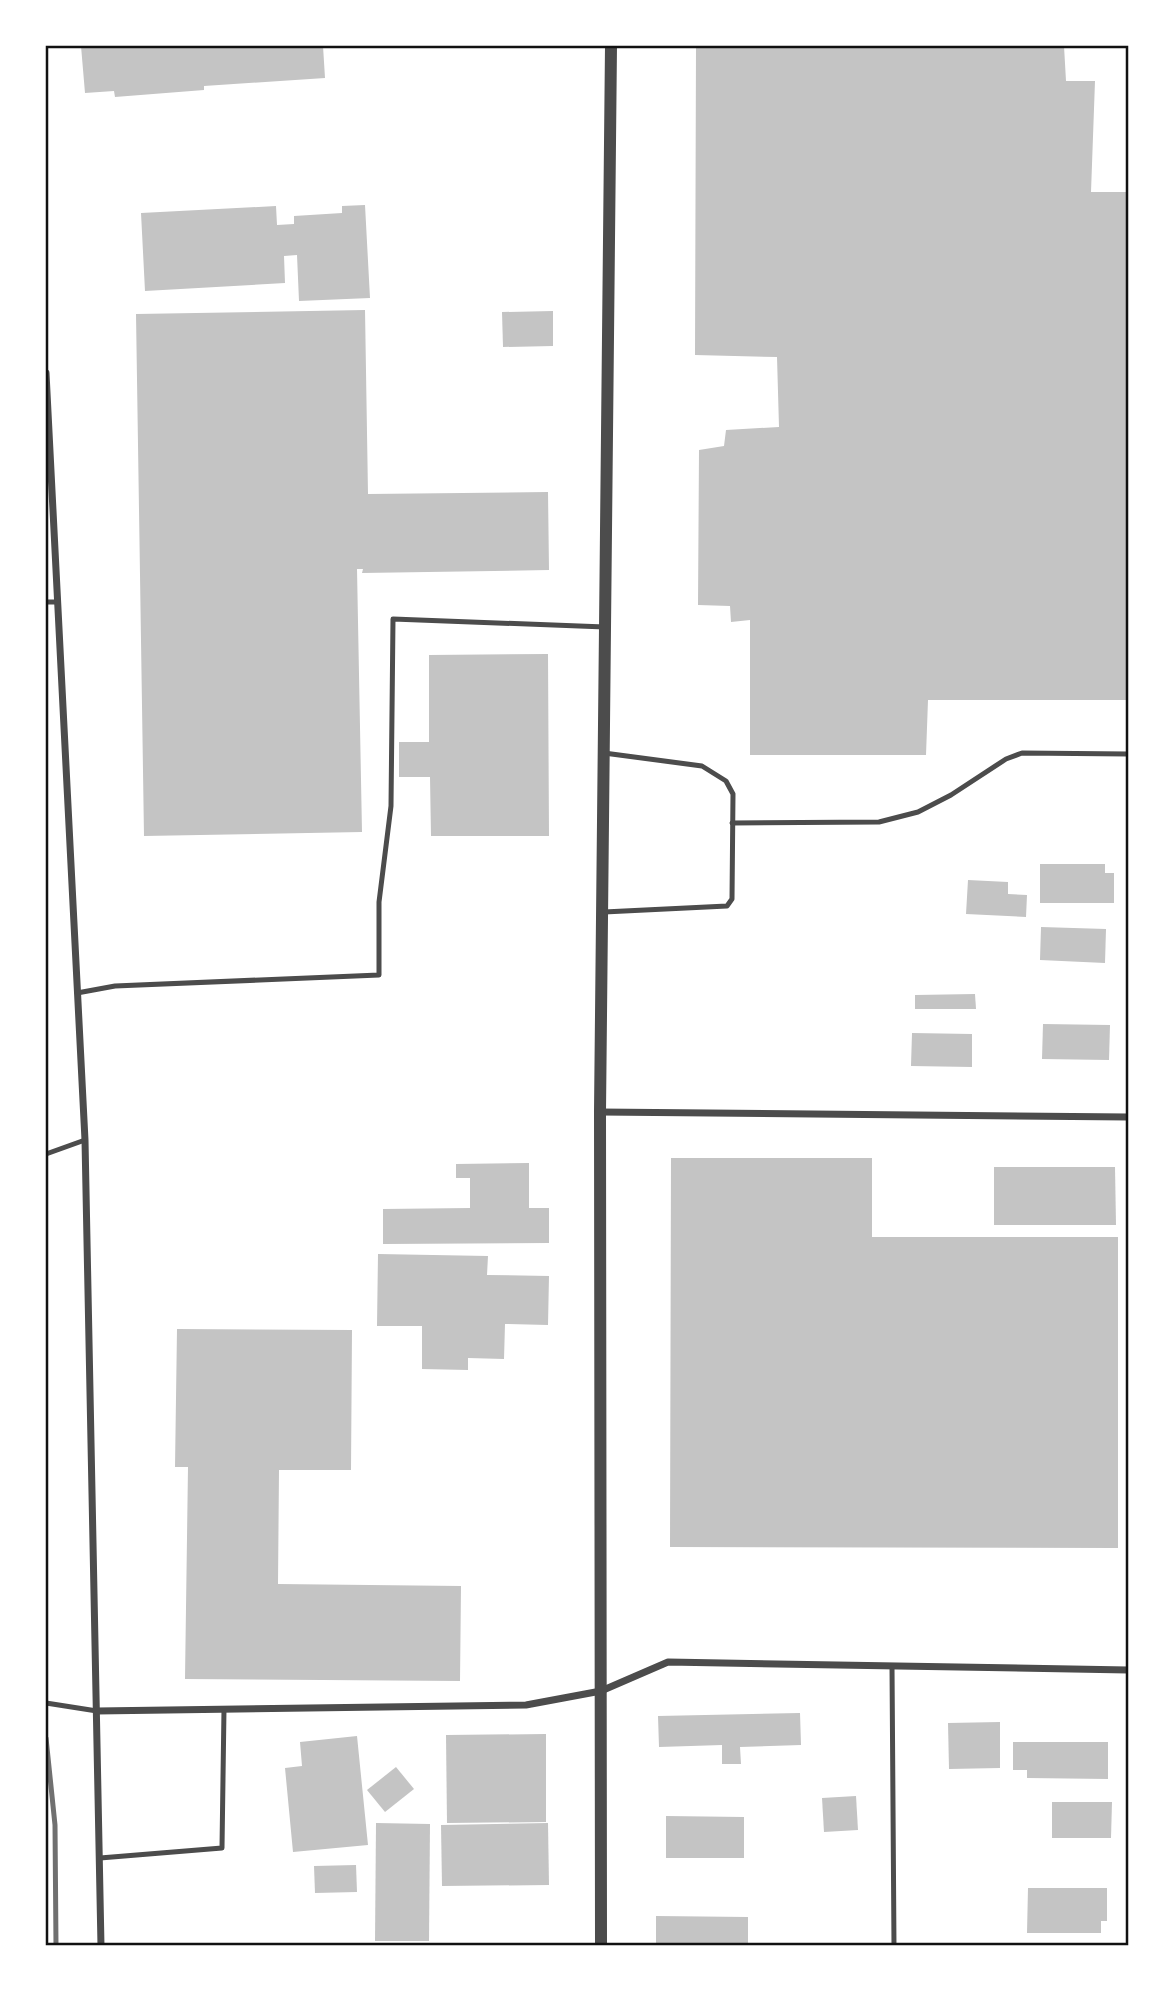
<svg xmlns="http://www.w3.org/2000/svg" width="1174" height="1991" viewBox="0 0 1174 1991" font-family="'IBM Plex Sans',sans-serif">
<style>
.building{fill:#c4c4c4}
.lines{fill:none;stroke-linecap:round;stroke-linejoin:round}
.service{stroke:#4c4c4c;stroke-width:5}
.minor{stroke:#4c4c4c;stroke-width:7}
.tertiary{stroke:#4c4c4c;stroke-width:12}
.rail{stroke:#707070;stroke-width:5}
.neatline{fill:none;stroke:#111;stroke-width:2.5}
</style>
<rect width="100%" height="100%" fill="#fff"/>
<!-- building -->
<g class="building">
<polygon points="81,46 323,46 325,78 204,86 204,90 115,97 114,91 85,93"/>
<polygon points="696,46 1064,46 1066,81 1095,81 1091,192 1128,192 1128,700 928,700 926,755 750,755 750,620 731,622 730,606 698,605 699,450 724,446 726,430 779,427 777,357 695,355"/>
<polygon points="365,205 370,298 299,301 297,255 284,256 285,283 145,291 141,213 276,206 277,225 294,224 294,216 342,213 342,206"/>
<polygon points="365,310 368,494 548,492 549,570 362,573 363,569 357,569 362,832 144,836 136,314"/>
<polygon points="553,311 553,346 503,347 502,312"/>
<polygon points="548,654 549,836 431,836 430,777 399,777 399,742 429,742 429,655"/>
<polygon points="1040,864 1105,864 1105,873 1114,873 1114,903 1040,903"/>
<polygon points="968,880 1008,882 1008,894 1027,895 1026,917 966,914"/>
<polygon points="1041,927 1106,929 1105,963 1040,960"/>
<polygon points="975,994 976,1009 915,1009 915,995"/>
<polygon points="1043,1024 1110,1025 1109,1060 1042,1059"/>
<polygon points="912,1033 972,1034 972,1067 911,1066"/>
<polygon points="671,1158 872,1158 872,1237 1118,1237 1118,1548 670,1547"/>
<polygon points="529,1163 529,1208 549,1208 549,1243 383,1244 383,1209 470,1208 470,1178 456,1178 456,1164"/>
<polygon points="994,1167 1115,1167 1116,1225 994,1225"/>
<polygon points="378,1254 488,1256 487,1275 549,1276 548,1325 505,1324 504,1359 468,1358 468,1370 422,1369 422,1326 377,1326"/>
<polygon points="177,1329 352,1330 351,1470 279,1470 278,1584 461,1586 460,1681 185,1679 188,1467 175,1467"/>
<polygon points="800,1713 801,1745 740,1747 741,1764 722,1764 722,1745 659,1747 658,1716"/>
<polygon points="1000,1722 1000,1768 949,1769 948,1723"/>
<polygon points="546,1734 546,1822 447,1823 446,1735"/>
<polygon points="357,1736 368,1845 293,1852 285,1768 302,1766 300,1742"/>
<polygon points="1013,1742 1108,1742 1108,1779 1027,1778 1027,1770 1013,1770"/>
<polygon points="396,1767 414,1789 385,1812 367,1790"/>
<polygon points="856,1796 858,1830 824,1832 822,1798"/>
<polygon points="1052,1802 1112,1802 1111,1838 1052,1838"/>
<polygon points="666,1816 744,1817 744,1858 666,1858"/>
<polygon points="376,1823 430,1824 429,1941 375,1941"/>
<polygon points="548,1823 549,1885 442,1886 441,1825"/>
<polygon points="356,1865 357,1892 315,1893 314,1866"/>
<polygon points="1028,1888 1107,1888 1107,1921 1101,1921 1101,1933 1027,1933"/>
<polygon points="656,1916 748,1917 748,1946 656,1946"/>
</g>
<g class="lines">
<!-- service -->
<g class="service">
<polyline points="46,602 57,602"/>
<polyline points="732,823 879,822 918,812 951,795 1006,759 1022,753 1128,754"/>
<polyline points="604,912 727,906 732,899 733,794 726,781 702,766 604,753"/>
<polyline points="77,993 115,986 379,975 379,902 391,806 393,619 605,627"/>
<polyline points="46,1154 85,1140"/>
<polyline points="892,1666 894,1946"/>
<polyline points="46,1703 97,1711"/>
<polyline points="100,1858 222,1848 224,1709"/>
</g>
<!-- minor -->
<g class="minor">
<polyline points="46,373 85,1140 101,1946"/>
<polyline points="600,1112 1128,1117"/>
<polyline points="97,1711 526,1705 601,1691 668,1662 1128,1670"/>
</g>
<!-- tertiary -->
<polyline class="tertiary" points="601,1946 600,1112 611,46"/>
<!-- rail -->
<polyline class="rail" points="46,1738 55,1825 56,1946"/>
</g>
<!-- border -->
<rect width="1174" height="1991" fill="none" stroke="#ffffff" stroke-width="94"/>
<rect x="47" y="47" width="1080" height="1897" class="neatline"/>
</svg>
